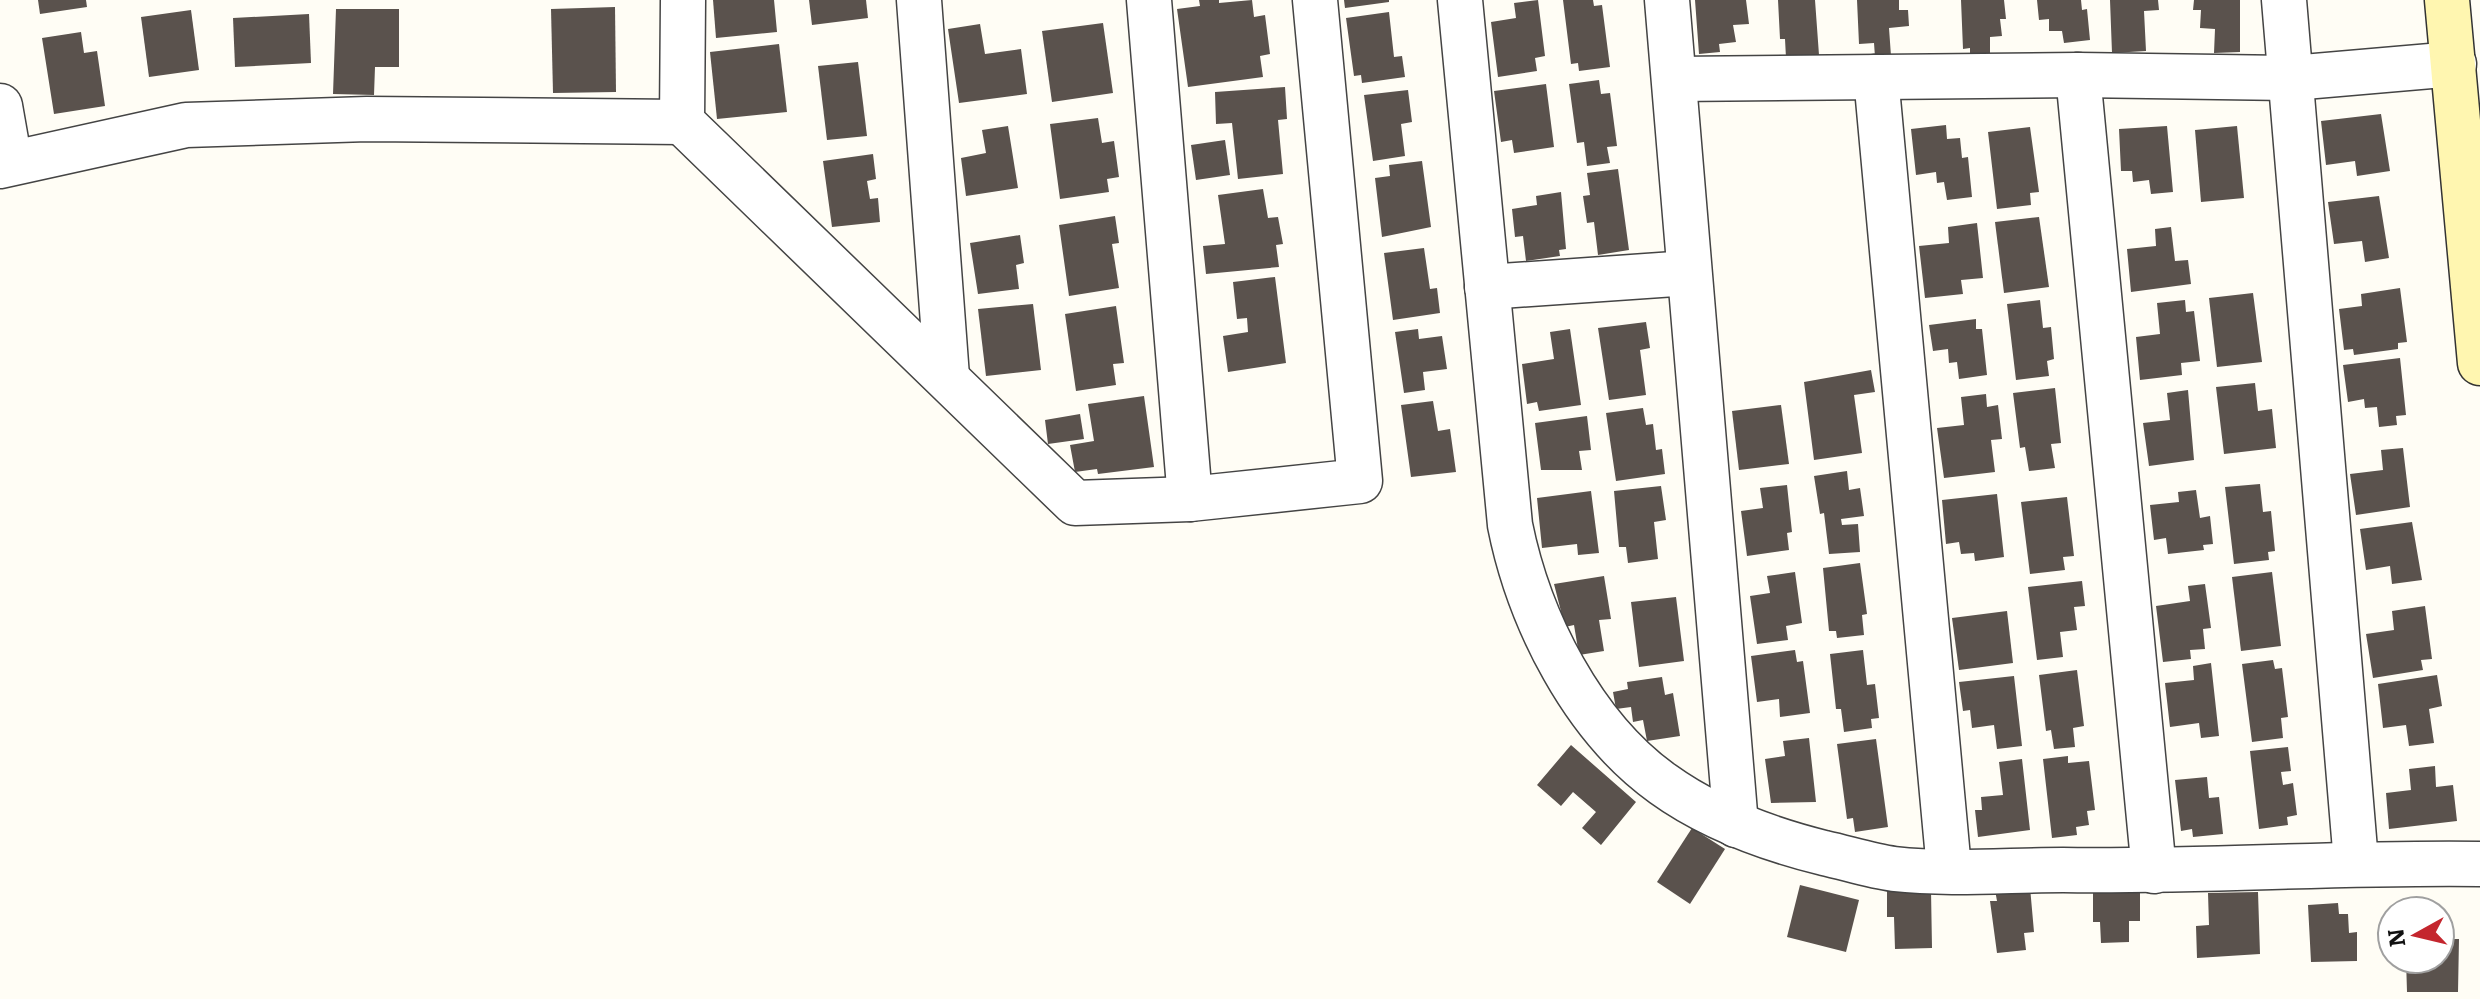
<svg xmlns="http://www.w3.org/2000/svg" width="2480" height="999" viewBox="0 0 2480 999" font-family="Literata,serif">
<style>
.building{fill:#5a524d}
.lines{fill:none;stroke-linecap:round;stroke-linejoin:round}
.street-casing{stroke:#444;stroke-width:47}
.secondary-casing{stroke:#333;stroke-width:47}
.street{stroke:#fff;stroke-width:44}
.secondary{stroke:#fff6b0;stroke-width:44}
</style>
<rect width="100%" height="100%" fill="#fffdf5"/>
<!-- building -->
<g class="building">
<polygon points="38,0 86,0 87,7 40,14"/>
<polygon points="713,0 774,0 777,32 716,38"/>
<polygon points="809,0 866,0 868,18 812,25"/>
<polygon points="1199,0 1219,0 1219,3 1252,0 1254,17 1265,15 1270,54 1260,56 1263,77 1188,87 1177,9 1200,6"/>
<polygon points="1344,0 1389,0 1389,2 1345,8"/>
<polygon points="1538,0 1545,56 1535,58 1537,71 1498,77 1491,22 1516,18 1514,3"/>
<polygon points="1563,0 1593,0 1594,6 1602,5 1610,67 1579,71 1578,63 1571,64"/>
<polygon points="1695,0 1746,0 1749,24 1733,25 1736,42 1719,44 1720,52 1699,54"/>
<polygon points="1778,0 1815,0 1819,55 1786,58 1785,39 1780,39"/>
<polygon points="1857,0 1899,0 1899,10 1908,10 1909,26 1889,28 1891,56 1875,57 1874,43 1859,44"/>
<polygon points="1961,0 2004,0 2006,19 2000,19 2002,36 1990,37 1990,56 1970,57 1970,48 1963,49"/>
<polygon points="2037,0 2081,0 2082,10 2087,9 2090,40 2064,43 2062,31 2049,31 2049,19 2039,20"/>
<polygon points="2110,0 2158,0 2159,10 2144,11 2146,51 2112,53"/>
<polygon points="2194,0 2240,0 2240,52 2214,53 2215,29 2200,28 2201,10 2193,10"/>
<polygon points="615,7 616,92 553,93 551,9"/>
<polygon points="336,9 399,9 399,67 375,67 374,95 333,94"/>
<polygon points="191,10 199,70 149,77 141,17"/>
<polygon points="1389,12 1394,57 1402,56 1405,77 1362,83 1361,75 1354,76 1346,18"/>
<polygon points="309,14 311,63 235,67 233,18"/>
<polygon points="1103,23 1113,93 1052,102 1042,31"/>
<polygon points="980,24 985,54 1021,49 1027,94 959,103 948,29"/>
<polygon points="81,32 84,53 97,51 105,106 54,114 42,38"/>
<polygon points="779,44 787,112 717,119 710,52"/>
<polygon points="858,62 867,136 827,140 818,66"/>
<polygon points="1599,80 1601,94 1610,93 1617,146 1607,147 1610,163 1587,166 1584,142 1577,143 1569,84"/>
<polygon points="1546,84 1554,147 1514,153 1512,140 1501,142 1494,91"/>
<polygon points="1285,87 1287,119 1278,120 1283,174 1238,179 1232,123 1216,124 1215,92"/>
<polygon points="1408,90 1412,122 1401,124 1405,156 1373,161 1364,95"/>
<polygon points="2381,114 2390,171 2357,176 2355,161 2326,165 2321,121"/>
<polygon points="1098,118 1102,143 1114,141 1119,177 1107,179 1109,192 1060,199 1050,124"/>
<polygon points="1946,125 1947,139 1960,138 1962,158 1968,157 1972,197 1947,200 1944,182 1937,183 1936,172 1916,175 1911,129"/>
<polygon points="1008,126 1018,188 966,196 961,158 986,153 982,130"/>
<polygon points="2167,126 2173,192 2151,194 2149,180 2133,182 2132,171 2121,171 2119,129"/>
<polygon points="2237,126 2244,198 2201,202 2195,130"/>
<polygon points="2030,127 2039,192 2030,193 2031,205 1997,209 1988,132"/>
<polygon points="1225,140 1230,175 1196,180 1191,145"/>
<polygon points="873,154 876,179 867,181 870,199 878,198 880,222 832,227 823,161"/>
<polygon points="1422,161 1431,227 1382,237 1375,178 1390,176 1389,165"/>
<polygon points="1618,169 1629,250 1598,255 1594,222 1587,223 1583,196 1590,195 1587,173"/>
<polygon points="1263,189 1268,218 1278,217 1283,244 1276,245 1279,267 1206,274 1203,246 1225,244 1218,195"/>
<polygon points="1561,192 1566,249 1559,250 1560,256 1526,261 1523,236 1515,237 1512,209 1537,205 1536,196"/>
<polygon points="2379,196 2389,258 2365,262 2362,241 2334,244 2328,202"/>
<polygon points="1115,216 1119,243 1112,244 1119,288 1069,296 1059,225"/>
<polygon points="2039,217 2049,287 2004,293 1995,222"/>
<polygon points="1977,223 1983,278 1961,280 1963,294 1925,298 1919,246 1949,243 1948,227"/>
<polygon points="2171,227 2175,261 2188,260 2191,284 2131,292 2127,249 2156,246 2155,229"/>
<polygon points="1020,235 1024,263 1016,265 1019,289 978,294 970,243"/>
<polygon points="1424,248 1430,289 1437,288 1440,313 1393,320 1384,253"/>
<polygon points="1275,277 1286,363 1228,372 1223,336 1248,332 1247,318 1237,319 1233,282"/>
<polygon points="2400,288 2407,342 2398,343 2398,349 2354,355 2353,349 2344,350 2339,309 2362,306 2361,294"/>
<polygon points="2253,293 2262,362 2217,367 2209,298"/>
<polygon points="2040,300 2043,328 2051,327 2054,359 2047,361 2049,376 2016,380 2007,304"/>
<polygon points="2185,300 2186,312 2194,311 2200,361 2181,363 2182,375 2140,380 2136,337 2160,334 2157,303"/>
<polygon points="1033,304 1041,370 986,376 978,309"/>
<polygon points="1116,306 1124,363 1113,364 1116,385 1076,391 1065,314"/>
<polygon points="1976,319 1976,329 1982,329 1987,375 1959,379 1957,362 1949,363 1948,349 1933,351 1929,325"/>
<polygon points="1646,322 1650,348 1640,350 1646,395 1609,400 1598,328"/>
<polygon points="1418,329 1419,339 1442,336 1447,369 1423,372 1425,390 1404,393 1395,332"/>
<polygon points="1570,329 1581,405 1539,411 1537,402 1527,404 1522,364 1554,359 1550,332"/>
<polygon points="2400,358 2406,415 2396,416 2397,425 2379,427 2377,407 2365,408 2364,399 2348,402 2343,365"/>
<polygon points="1871,370 1875,392 1854,395 1862,453 1814,460 1804,382"/>
<polygon points="2255,383 2258,411 2272,409 2276,448 2224,454 2216,387"/>
<polygon points="2055,388 2061,443 2051,444 2055,468 2029,471 2025,447 2020,448 2013,393"/>
<polygon points="2188,390 2194,460 2149,466 2143,423 2170,420 2167,393"/>
<polygon points="1986,394 1987,407 1998,405 2002,439 1991,440 1995,472 1944,478 1937,428 1964,425 1961,397"/>
<polygon points="1144,396 1154,467 1098,474 1097,469 1075,472 1070,445 1094,441 1088,404"/>
<polygon points="1433,401 1438,431 1450,429 1456,472 1411,477 1401,405"/>
<polygon points="1781,405 1789,464 1739,470 1732,411"/>
<polygon points="1643,408 1646,425 1653,424 1656,450 1662,449 1665,474 1616,481 1606,413"/>
<polygon points="1080,414 1084,439 1048,444 1045,420"/>
<polygon points="1587,416 1591,450 1579,451 1582,470 1541,470 1535,423"/>
<polygon points="2403,448 2410,507 2356,515 2350,474 2383,470 2381,450"/>
<polygon points="1847,471 1849,490 1860,488 1864,516 1841,519 1842,525 1858,524 1860,552 1829,554 1824,513 1820,514 1814,476"/>
<polygon points="2260,484 2263,512 2271,511 2275,551 2268,552 2269,560 2234,564 2225,487"/>
<polygon points="1787,485 1792,532 1787,533 1789,550 1747,556 1741,511 1763,508 1760,488"/>
<polygon points="1661,486 1666,520 1654,522 1658,559 1628,563 1626,547 1619,547 1614,491"/>
<polygon points="2196,490 2200,518 2210,516 2213,544 2203,545 2204,550 2168,554 2166,538 2154,540 2150,505 2179,502 2178,492"/>
<polygon points="1591,491 1599,553 1578,555 1577,544 1542,548 1537,498"/>
<polygon points="1997,494 2004,557 1975,561 1974,553 1961,554 1959,542 1946,544 1942,500"/>
<polygon points="2067,497 2074,556 2063,557 2065,570 2030,574 2021,502"/>
<polygon points="2412,522 2422,580 2392,584 2390,566 2366,570 2360,529"/>
<polygon points="1860,563 1867,614 1862,615 1864,635 1837,638 1836,631 1829,631 1823,568"/>
<polygon points="1795,572 1802,623 1786,626 1788,640 1757,644 1750,596 1770,593 1767,576"/>
<polygon points="2272,572 2281,646 2241,651 2232,577"/>
<polygon points="1604,576 1611,619 1599,620 1604,651 1579,655 1574,625 1565,627 1554,584"/>
<polygon points="2082,581 2085,606 2074,607 2077,630 2060,632 2063,657 2037,660 2028,587"/>
<polygon points="2205,584 2211,628 2203,629 2205,649 2190,650 2191,659 2163,662 2156,606 2190,601 2188,586"/>
<polygon points="1676,597 1684,661 1639,667 1631,602"/>
<polygon points="2425,606 2432,659 2421,660 2423,670 2373,678 2366,634 2394,630 2392,611"/>
<polygon points="2007,611 2013,663 1959,670 1952,618"/>
<polygon points="1795,650 1797,662 1803,661 1810,713 1780,717 1779,699 1757,702 1751,656"/>
<polygon points="1863,650 1867,685 1875,684 1879,718 1871,719 1872,728 1844,732 1841,709 1836,709 1830,654"/>
<polygon points="2273,660 2275,669 2282,668 2288,717 2281,718 2283,738 2252,742 2242,664"/>
<polygon points="2211,663 2219,736 2201,738 2199,723 2170,727 2165,683 2194,680 2193,666"/>
<polygon points="2077,670 2084,726 2073,728 2075,747 2054,749 2051,730 2046,731 2039,675"/>
<polygon points="2437,675 2442,706 2429,709 2434,743 2409,746 2406,725 2383,728 2378,684"/>
<polygon points="2014,676 2022,746 1997,749 1994,725 1972,728 1970,710 1963,711 1959,682"/>
<polygon points="1662,677 1665,695 1673,693 1680,736 1647,741 1643,720 1633,722 1631,707 1616,709 1613,692 1628,689 1627,682"/>
<polygon points="1809,738 1816,802 1771,803 1765,759 1785,756 1783,741"/>
<polygon points="1876,739 1888,827 1855,832 1853,818 1847,819 1837,744"/>
<polygon points="1571,745 1636,802 1601,845 1582,828 1596,812 1573,792 1561,806 1537,785"/>
<polygon points="2288,747 2291,771 2281,772 2283,785 2293,783 2297,815 2287,817 2288,825 2259,829 2250,751"/>
<polygon points="2068,756 2068,763 2089,761 2095,810 2087,811 2089,825 2076,827 2077,835 2052,838 2043,759"/>
<polygon points="2022,759 2030,830 1978,837 1975,810 1982,810 1981,797 2003,795 1999,762"/>
<polygon points="2435,766 2436,787 2453,785 2457,821 2389,829 2386,793 2411,790 2409,769"/>
<polygon points="2207,777 2209,798 2219,797 2223,834 2193,837 2192,829 2181,831 2175,780"/>
<polygon points="1692,828 1725,849 1690,904 1657,882"/>
<polygon points="1800,885 1859,900 1846,952 1787,937"/>
<polygon points="2030,887 2034,932 2024,933 2026,950 1997,953 1990,901 1997,901 1995,890"/>
<polygon points="2093,887 2140,887 2140,921 2129,921 2129,942 2101,943 2100,922 2093,922"/>
<polygon points="1887,889 1931,890 1932,948 1895,949 1894,917 1887,917"/>
<polygon points="2258,892 2260,954 2197,958 2196,926 2209,925 2208,893"/>
<polygon points="2338,903 2339,914 2348,914 2349,933 2357,932 2357,961 2311,962 2308,905"/>
<polygon points="2440,939 2459,939 2458,992 2407,992 2406,959 2440,959"/>
</g>
<g class="lines">
<!-- street casing -->
<g class="street-casing">
<g id="street">
<polyline points="683,0 682,122 1075,503 1190,499 1360,481 1315,0"/>
<polyline points="919,0 947,377"/>
<polyline points="1149,0 1190,499"/>
<path d="M1460,0L1510,525C1529,620 1583,727 1663,784C1710,818 1768,839 1824,853C1847,858 1871,866 1894,869C1949,875 2008,870 2063,870C2202,872 2341,862 2480,864"/>
<polyline points="1667,0 1736,825"/>
<polyline points="2284,0 2356,862"/>
<polyline points="2078,75 2154,871"/>
<polyline points="1876,77 1949,869"/>
<polyline points="1675,79 2078,75 2292,78 2454,64"/>
<polyline points="0,106 10,163"/>
<polyline points="0,166 186,125 367,119 682,122"/>
<polyline points="1487,287 1689,273"/>
</g>
</g>
<!-- secondary casing -->
<g class="secondary-casing">
<polyline id="secondary" points="2447,0 2480,363"/>
</g>
<!-- street -->
<use href="#street" class="street"/>
<!-- secondary -->
<use href="#secondary" class="secondary"/>
</g>
<!-- north arrow -->
<g transform="translate(2416 935) rotate(262)"><circle r="38" fill="#ffffff" stroke="#a0a0a0" stroke-width="2"/>
<path d="M0-6L14 30L0 20L-14 30Z" fill="#c4262e"/>
<text y="-12" font-size="22" font-weight="bold" text-anchor="middle" fill="#111111">N</text>
</g>
</svg>
